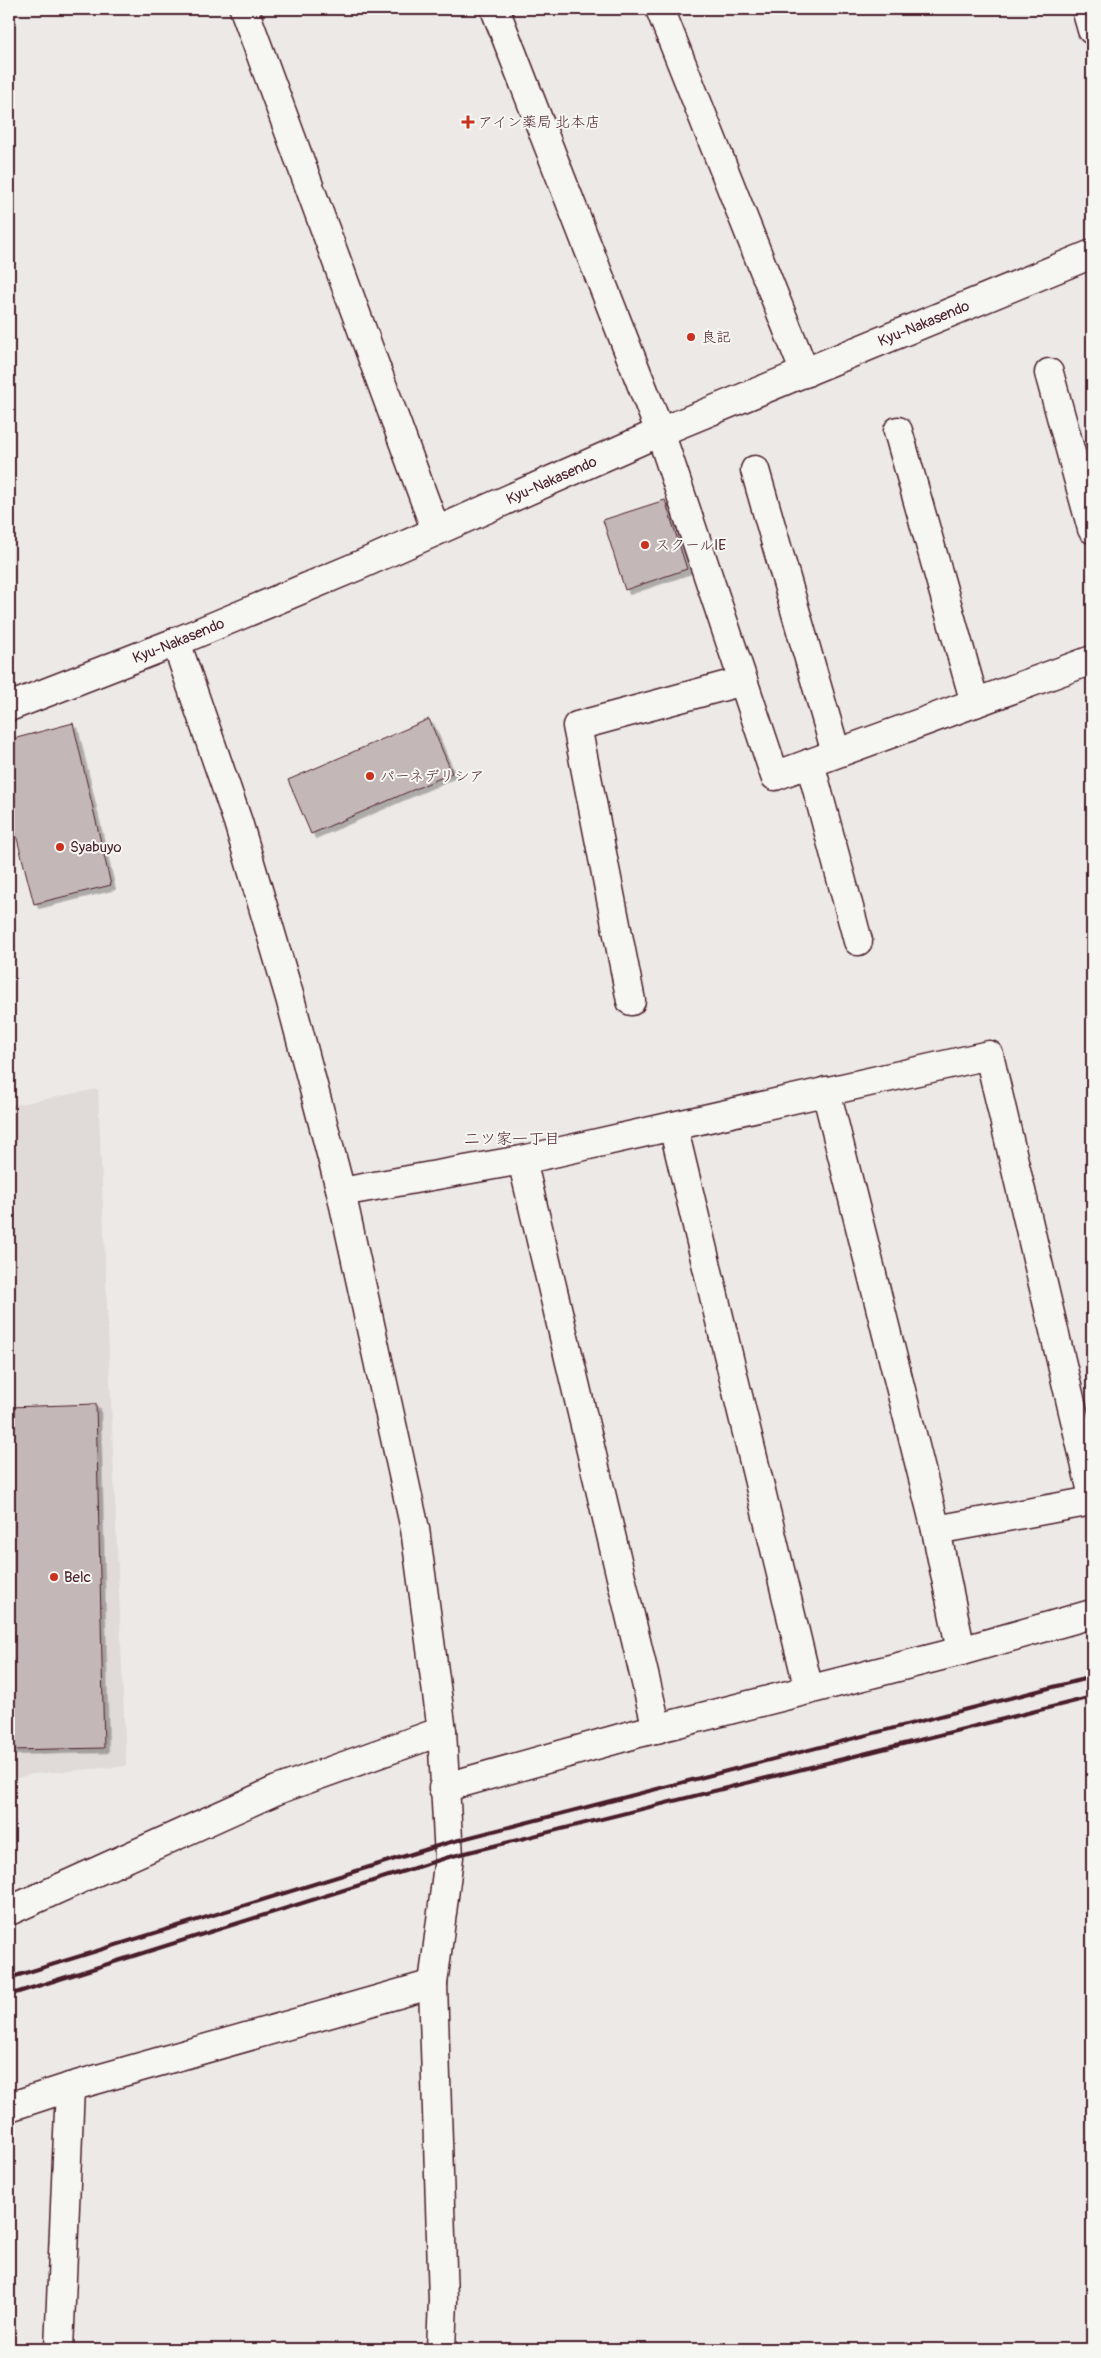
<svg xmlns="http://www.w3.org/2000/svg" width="1101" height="2358" viewBox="0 0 1101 2358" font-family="Pangolin,'Klee One',sans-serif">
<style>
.built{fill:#e0dad8}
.building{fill:#c4b7b7;stroke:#4a1f2b;filter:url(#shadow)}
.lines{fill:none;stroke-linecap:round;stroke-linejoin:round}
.minor-casing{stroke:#4a1f2b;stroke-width:31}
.major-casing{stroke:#4a1f2b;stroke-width:31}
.minor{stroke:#f6f6f2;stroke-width:28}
.major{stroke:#f6f6f2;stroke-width:28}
.rail{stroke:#4a1f2b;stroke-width:4}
.poi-dot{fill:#c8321e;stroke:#f6f6f2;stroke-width:2}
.labels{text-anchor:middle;stroke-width:4;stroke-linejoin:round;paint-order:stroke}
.poi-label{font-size:15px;fill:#4a1f2b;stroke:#f6f6f2;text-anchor:start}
.street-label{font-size:15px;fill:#4a1f2b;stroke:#f6f6f2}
.neighbourhood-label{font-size:16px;fill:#4a1f2b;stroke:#f6f6f2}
</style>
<defs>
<filter id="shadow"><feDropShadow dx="4.5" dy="4.5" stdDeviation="0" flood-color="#0004"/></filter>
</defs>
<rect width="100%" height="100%" fill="#ece9e6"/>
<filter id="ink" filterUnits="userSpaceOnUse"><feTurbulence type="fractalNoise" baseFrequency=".02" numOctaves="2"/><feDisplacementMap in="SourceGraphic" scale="10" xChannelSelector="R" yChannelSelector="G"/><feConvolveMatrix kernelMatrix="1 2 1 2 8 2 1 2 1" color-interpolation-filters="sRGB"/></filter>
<g filter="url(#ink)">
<!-- built -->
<polygon class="built" points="98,1089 126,1766 32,1774 9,1780 9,1106"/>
<!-- building -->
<g class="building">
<polygon points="665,500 687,569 625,590 603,520"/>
<polygon points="429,719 452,773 311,834 288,780"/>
<polygon points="73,723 111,885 34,904 9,808 9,740"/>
<polygon points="96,1404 104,1748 9,1750 9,1407"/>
</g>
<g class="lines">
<!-- minor casing -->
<g class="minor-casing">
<g id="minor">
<polyline points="244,9 436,531"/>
<polyline points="495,9 660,432 775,776 1092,660"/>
<polyline points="660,9 805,373"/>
<polyline points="1086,9 1092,30"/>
<polyline points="1049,373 1092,529"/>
<polyline points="898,431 975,703"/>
<polyline points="755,470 836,753"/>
<polyline points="176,642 238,822 290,998 341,1192 415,1529 442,1731 449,1857 433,1984 443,2300 441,2349"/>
<polyline points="810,763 858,941"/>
<polyline points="631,1001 577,726 743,681"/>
<polyline points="826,1091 936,1530 961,1651"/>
<polyline points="673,1126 809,1690"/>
<polyline points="522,1160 657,1729"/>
<polyline points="341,1192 522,1160 989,1055 1092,1492"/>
<polyline points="936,1530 1092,1501"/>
<polyline points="443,1788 635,1734 961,1651 1092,1614"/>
<polyline points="9,1911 277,1790 442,1731"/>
<polyline points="9,2107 70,2087 433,1984"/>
<polyline points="59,2349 70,2087"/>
</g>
</g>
<!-- major casing -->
<g class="major-casing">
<g id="major">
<path id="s1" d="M9,707L176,642L360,565L660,432L1092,254"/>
</g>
</g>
<!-- minor -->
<use href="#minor" class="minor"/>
<!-- major -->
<use href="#major" class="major"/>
<!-- rail -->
<g class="rail">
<polyline points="9,1978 447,1843 1092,1677"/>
<polyline points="9,1995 449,1857 1092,1697"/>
</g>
</g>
</g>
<!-- markers -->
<g class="poi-dot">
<path d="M465.5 114.5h5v5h5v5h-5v5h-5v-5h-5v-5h5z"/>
<circle cx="691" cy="337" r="5"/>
<circle cx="645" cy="545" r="5"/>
<circle cx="370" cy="776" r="5"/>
<circle cx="60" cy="847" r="5"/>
<circle cx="54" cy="1577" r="5"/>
</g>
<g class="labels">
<!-- poi labels -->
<g class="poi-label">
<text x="478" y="127">アイン薬局 北本店</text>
<text x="701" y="342">良記</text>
<text x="655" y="550">スクールIE</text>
<text x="380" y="781">パーネデリシア</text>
<text x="70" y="852">Syabuyo</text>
<text x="64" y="1582">Belc</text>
</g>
<!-- street labels -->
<g class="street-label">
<text dy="5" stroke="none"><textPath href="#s1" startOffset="992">Kyu-Nakasendo</textPath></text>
<text dy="5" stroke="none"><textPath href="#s1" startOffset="588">Kyu-Nakasendo</textPath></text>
<text dy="5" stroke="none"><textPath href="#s1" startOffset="182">Kyu-Nakasendo</textPath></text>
</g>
<!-- neighbourhood labels -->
<g class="neighbourhood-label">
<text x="512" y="1144">二ツ家一丁目</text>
</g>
</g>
<!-- margin -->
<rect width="1101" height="2358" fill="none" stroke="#f6f6f2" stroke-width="30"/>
<rect x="15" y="15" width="1071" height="2328" fill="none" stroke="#4a1f2b" stroke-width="2" filter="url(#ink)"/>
</svg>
